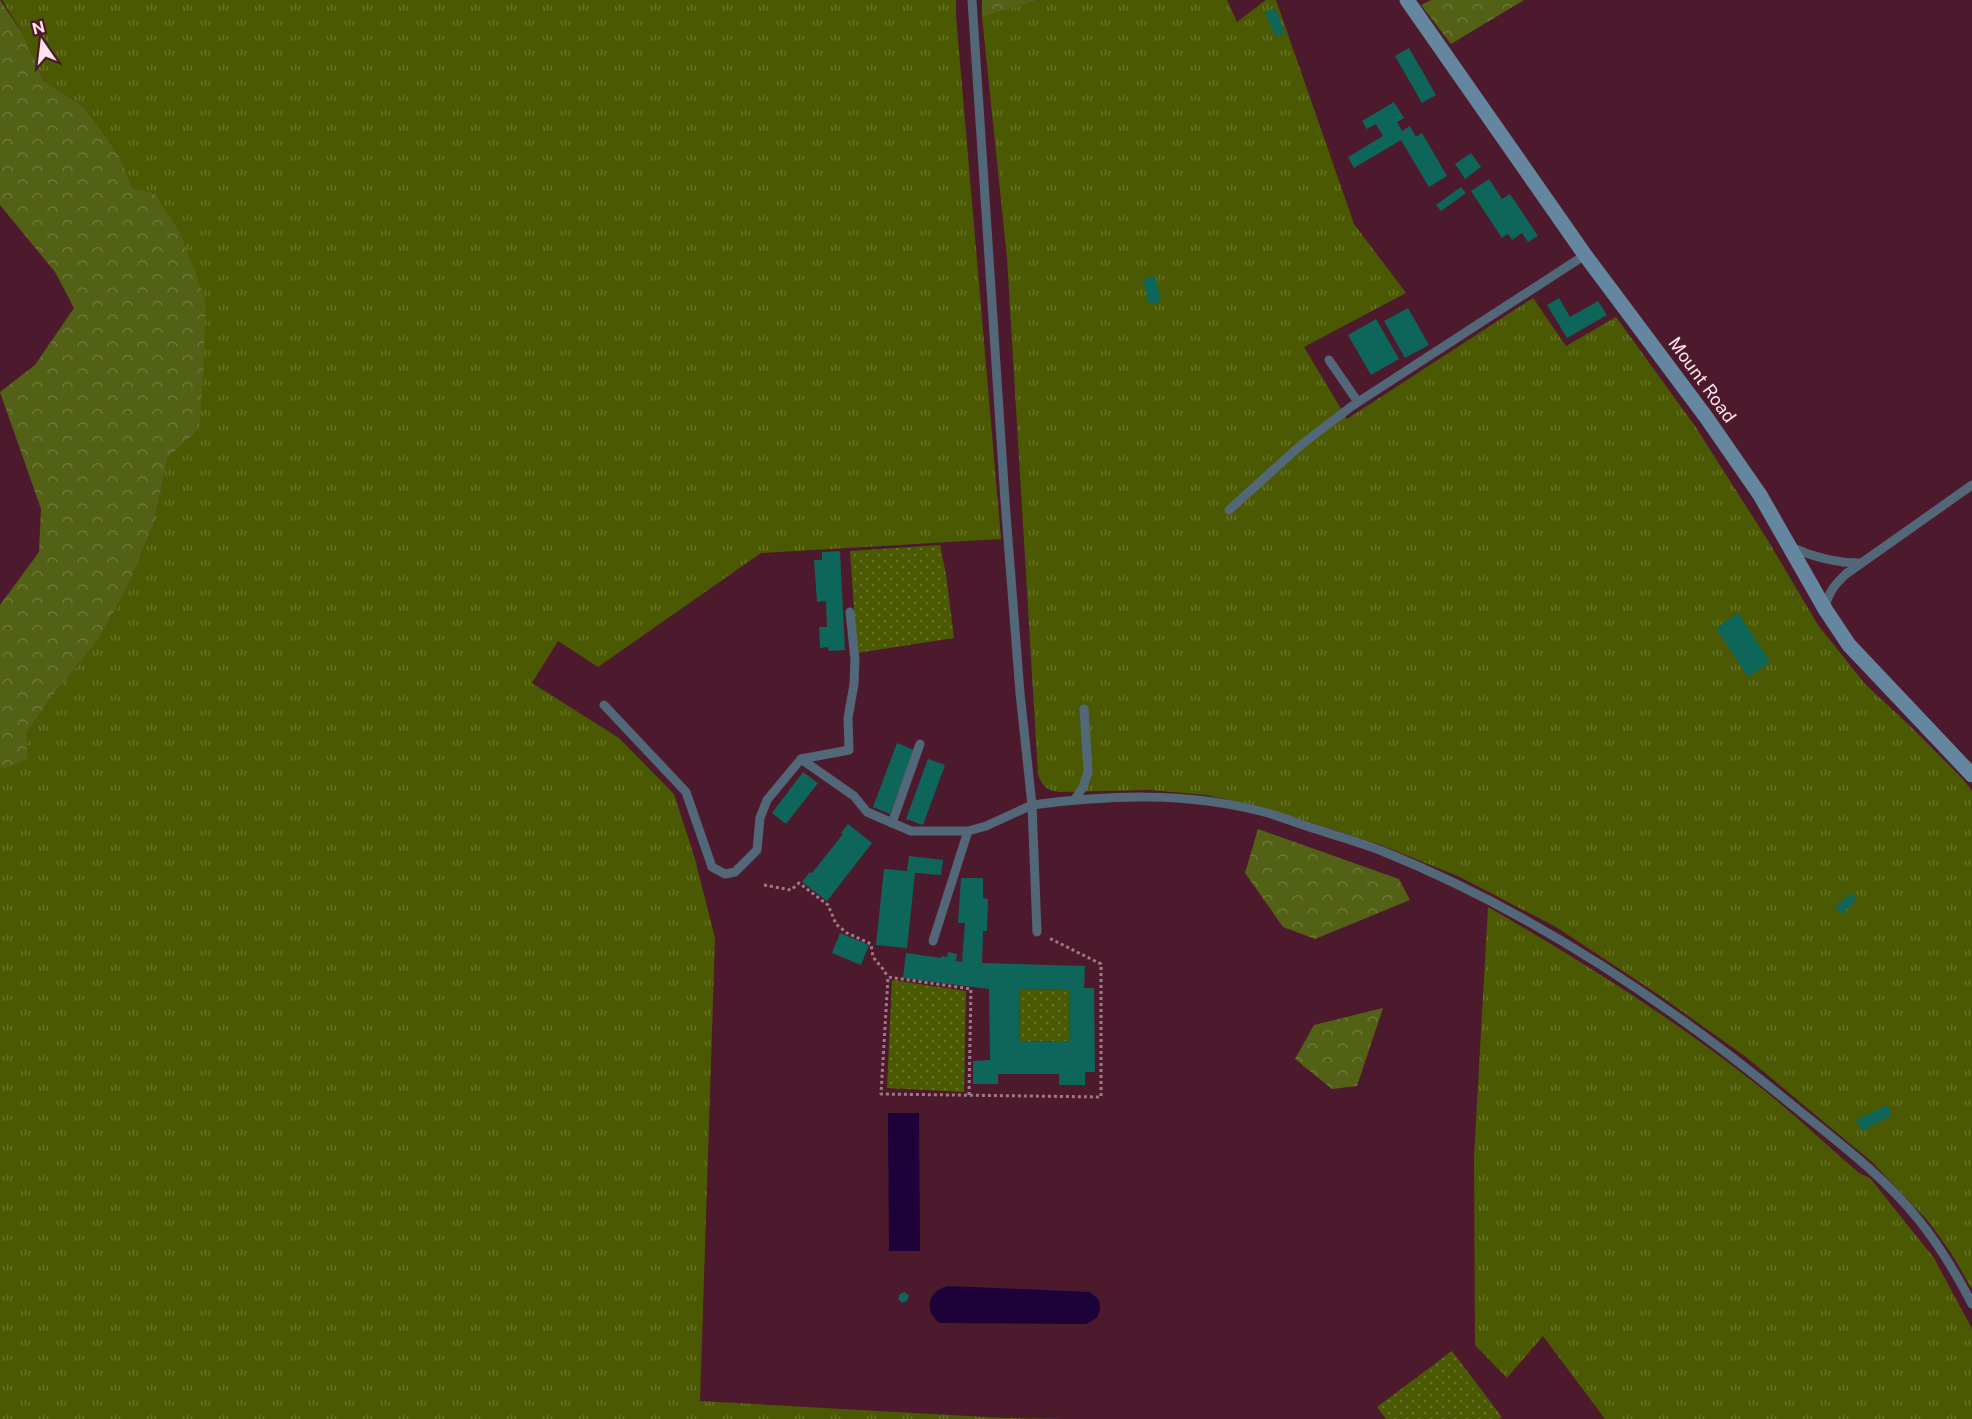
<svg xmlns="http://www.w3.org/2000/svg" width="1972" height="1419" viewBox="0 0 1972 1419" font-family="'Public Sans',sans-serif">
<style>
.grass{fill:url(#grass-tufts)}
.forest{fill:url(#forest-crowns)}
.garden{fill:url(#garden-dots)}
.water{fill:#1d0239}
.building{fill:#0d6659;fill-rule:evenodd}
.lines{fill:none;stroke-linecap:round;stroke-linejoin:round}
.path{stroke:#a07985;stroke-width:3;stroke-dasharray:3 3;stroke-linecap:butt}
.lane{stroke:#526777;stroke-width:9}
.secondary{stroke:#64869f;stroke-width:15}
.labels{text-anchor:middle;stroke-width:6;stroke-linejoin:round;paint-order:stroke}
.street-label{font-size:18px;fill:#fee3ea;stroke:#4c1a2c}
</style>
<defs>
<pattern id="grass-tufts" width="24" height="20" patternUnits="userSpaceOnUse" patternTransform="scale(1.5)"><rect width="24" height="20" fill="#4b5a02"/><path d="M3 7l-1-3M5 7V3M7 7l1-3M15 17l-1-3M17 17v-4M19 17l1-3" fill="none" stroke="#667227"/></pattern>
<pattern id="forest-crowns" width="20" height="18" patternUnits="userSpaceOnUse" patternTransform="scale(1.5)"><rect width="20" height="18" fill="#536116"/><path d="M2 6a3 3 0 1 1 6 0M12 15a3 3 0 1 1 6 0" fill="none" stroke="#6d7838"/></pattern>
<pattern id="garden-dots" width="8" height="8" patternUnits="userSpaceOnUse" patternTransform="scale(1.5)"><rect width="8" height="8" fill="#4b5a02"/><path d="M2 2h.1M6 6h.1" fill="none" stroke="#667227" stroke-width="1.8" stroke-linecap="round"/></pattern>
</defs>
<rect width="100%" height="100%" fill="#4c1a2c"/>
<!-- grass -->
<g class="grass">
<polygon points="2,0 956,0 956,16 1001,539 761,553 598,667 558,641 532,683 619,738 674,794 695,859 715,938 700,1401 1003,1418 1065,1419 0,1419 0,770 26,760 26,733 58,689 97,642 126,590 153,526 168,458 199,429 133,189 118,154 84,107 43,80 24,36"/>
<path d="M1039,0H1227L1237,22L1266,0H1276L1354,224L1406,293L1304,347L1347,419L1533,298L1566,346L1616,317L1695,426L1767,539L1818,625L1865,684L1908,724L1962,778L1972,791V1289L1951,1253L1929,1222L1872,1162L1746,1057L1659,995L1556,927L1460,877L1381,845L1262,807L1206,795L1149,790L1060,792C1046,790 1043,787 1038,774L1007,258L982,17Z"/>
<path d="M1488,907C1580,960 1668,1015 1751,1080C1789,1109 1823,1142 1859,1173L1870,1178L1934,1258L1972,1329V1419H1605L1543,1336L1507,1378L1475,1345L1474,1157Z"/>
</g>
<!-- forest -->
<g class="forest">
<polygon points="0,0 24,36 43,80 84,107 118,154 133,189 155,194 180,233 206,301 203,378 199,429 168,458 153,526 126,590 97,642 58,689 26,733 27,760 0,770 0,605 39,552 41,509 0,392 35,365 74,308 55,272 0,205"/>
<polygon points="982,0 1039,0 982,17"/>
<polygon points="1431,0 1524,0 1451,44 1421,5"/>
<polygon points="1258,829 1399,879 1410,900 1315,939 1283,927 1245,873"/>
<polygon points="1383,1008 1357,1086 1332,1089 1295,1059 1314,1025"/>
</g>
<!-- garden -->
<g class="garden">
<polygon points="940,545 946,574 954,638 857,653 850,551"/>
<polygon points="892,980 966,991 964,1092 887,1088"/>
<polygon points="1069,989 1070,1041 1020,1042 1019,990"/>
<polygon points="1452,1351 1502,1417 1499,1419 1386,1419 1377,1407"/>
</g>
<!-- water -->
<g class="water">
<polygon points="888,1113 919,1113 920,1251 889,1251"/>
<path d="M948,1286L1090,1292L1099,1300L1100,1309L1097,1318L1086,1324L940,1323C923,1312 928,1290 948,1286Z"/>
</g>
<!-- building -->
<g class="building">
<polygon points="1275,8 1285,33 1275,36 1265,12"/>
<polygon points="1409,48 1436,95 1422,103 1395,56"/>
<polygon points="1394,102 1404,118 1397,122 1402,131 1410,126 1416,137 1422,133 1447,176 1429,187 1401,140 1354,168 1348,157 1383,136 1376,124 1367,129 1362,121"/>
<polygon points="1471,153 1481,167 1465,179 1455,164"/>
<polygon points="1489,179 1502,199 1510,194 1538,236 1528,242 1522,233 1512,240 1508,234 1502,238 1471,191"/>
<polygon points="1461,187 1466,193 1441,211 1436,205"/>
<polygon points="1155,276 1161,301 1149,305 1143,279"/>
<polygon points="1559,298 1570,317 1598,301 1607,315 1567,338 1547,305"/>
<polygon points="1408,308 1429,345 1405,358 1384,321"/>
<polygon points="1376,319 1399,359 1371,375 1348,335"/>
<polygon points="840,551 845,650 829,651 828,647 820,648 819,627 827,627 826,601 817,602 814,560 822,560 822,552"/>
<polygon points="1738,613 1770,662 1748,677 1716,628"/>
<polygon points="897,743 914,750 890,814 873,807"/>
<polygon points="928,759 945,765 923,825 906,819"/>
<polygon points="803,772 818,783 786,824 772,813"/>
<polygon points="848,824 872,843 827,901 802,882 810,872 812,873 843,834 841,833"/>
<polygon points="909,856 943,860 941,875 915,873 907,948 876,945 884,869 907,871"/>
<path d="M961,878H983V898L988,899L987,931H983L982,963L1085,966L1084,988H1094L1095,1072H1085V1085H1059V1074H998V1084H973V1061L990,1060L989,989L903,978L906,953L941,958V956L947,957L948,952L957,954L956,961L962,962L965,923H958ZM1069,989L1070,1041L1020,1042L1019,990Z"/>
<polygon points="1851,893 1857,899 1842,914 1835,907"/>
<polygon points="840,933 869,945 861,965 832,953"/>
<polygon points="1887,1105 1892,1115 1862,1131 1856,1120"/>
<polygon points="905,1292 909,1296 907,1301 902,1303 898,1299 900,1294"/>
</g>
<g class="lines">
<!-- path -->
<g class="path">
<polyline points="764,885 791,890 799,883 828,905 836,924 847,933 871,944 873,957 883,969 888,977"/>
<polyline points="969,1095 971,989 888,977 881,1094 1101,1097 1101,964 1049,938"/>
</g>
<!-- lane -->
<g class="lane">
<polyline points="1329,360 1358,402"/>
<polyline points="1229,510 1301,445 1352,406 1585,255"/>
<path d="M1791,547C1815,558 1836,563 1861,563"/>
<path d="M1825,608C1828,593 1835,584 1846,574L1972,485"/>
<polyline points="604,705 686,792 712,867 725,874 735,872 757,850 760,818 767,800 801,759 849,750 848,718 854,684 855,660 850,612"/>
<polyline points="801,759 854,796 867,812 911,831 968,831 986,826 1032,805 1020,693 1005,501 972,0"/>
<polyline points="1075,799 1083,787 1088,772 1084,709"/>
<polyline points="892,823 920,744"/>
<path d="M1037,932L1032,805C1108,795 1186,792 1260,811C1280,816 1299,824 1319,830C1340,837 1362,843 1382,851C1529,910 1664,1000 1786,1100C1831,1137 1881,1173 1918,1219C1939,1245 1957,1275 1972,1304"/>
<polyline points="933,941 968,831"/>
</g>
<!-- secondary -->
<polyline class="secondary" points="1407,0 1585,255 1706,417 1760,495 1825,609 1849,645 1972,775"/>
</g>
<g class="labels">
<!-- street labels -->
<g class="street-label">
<text transform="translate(1702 380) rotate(54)" y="6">Mount Road</text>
</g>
</g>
<!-- north arrow -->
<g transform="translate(42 42) rotate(346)" stroke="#4c1a2c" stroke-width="4.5" paint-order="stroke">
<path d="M0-4.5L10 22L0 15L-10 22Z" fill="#fee3ea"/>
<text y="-9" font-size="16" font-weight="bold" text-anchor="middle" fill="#fee3ea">N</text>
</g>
</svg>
